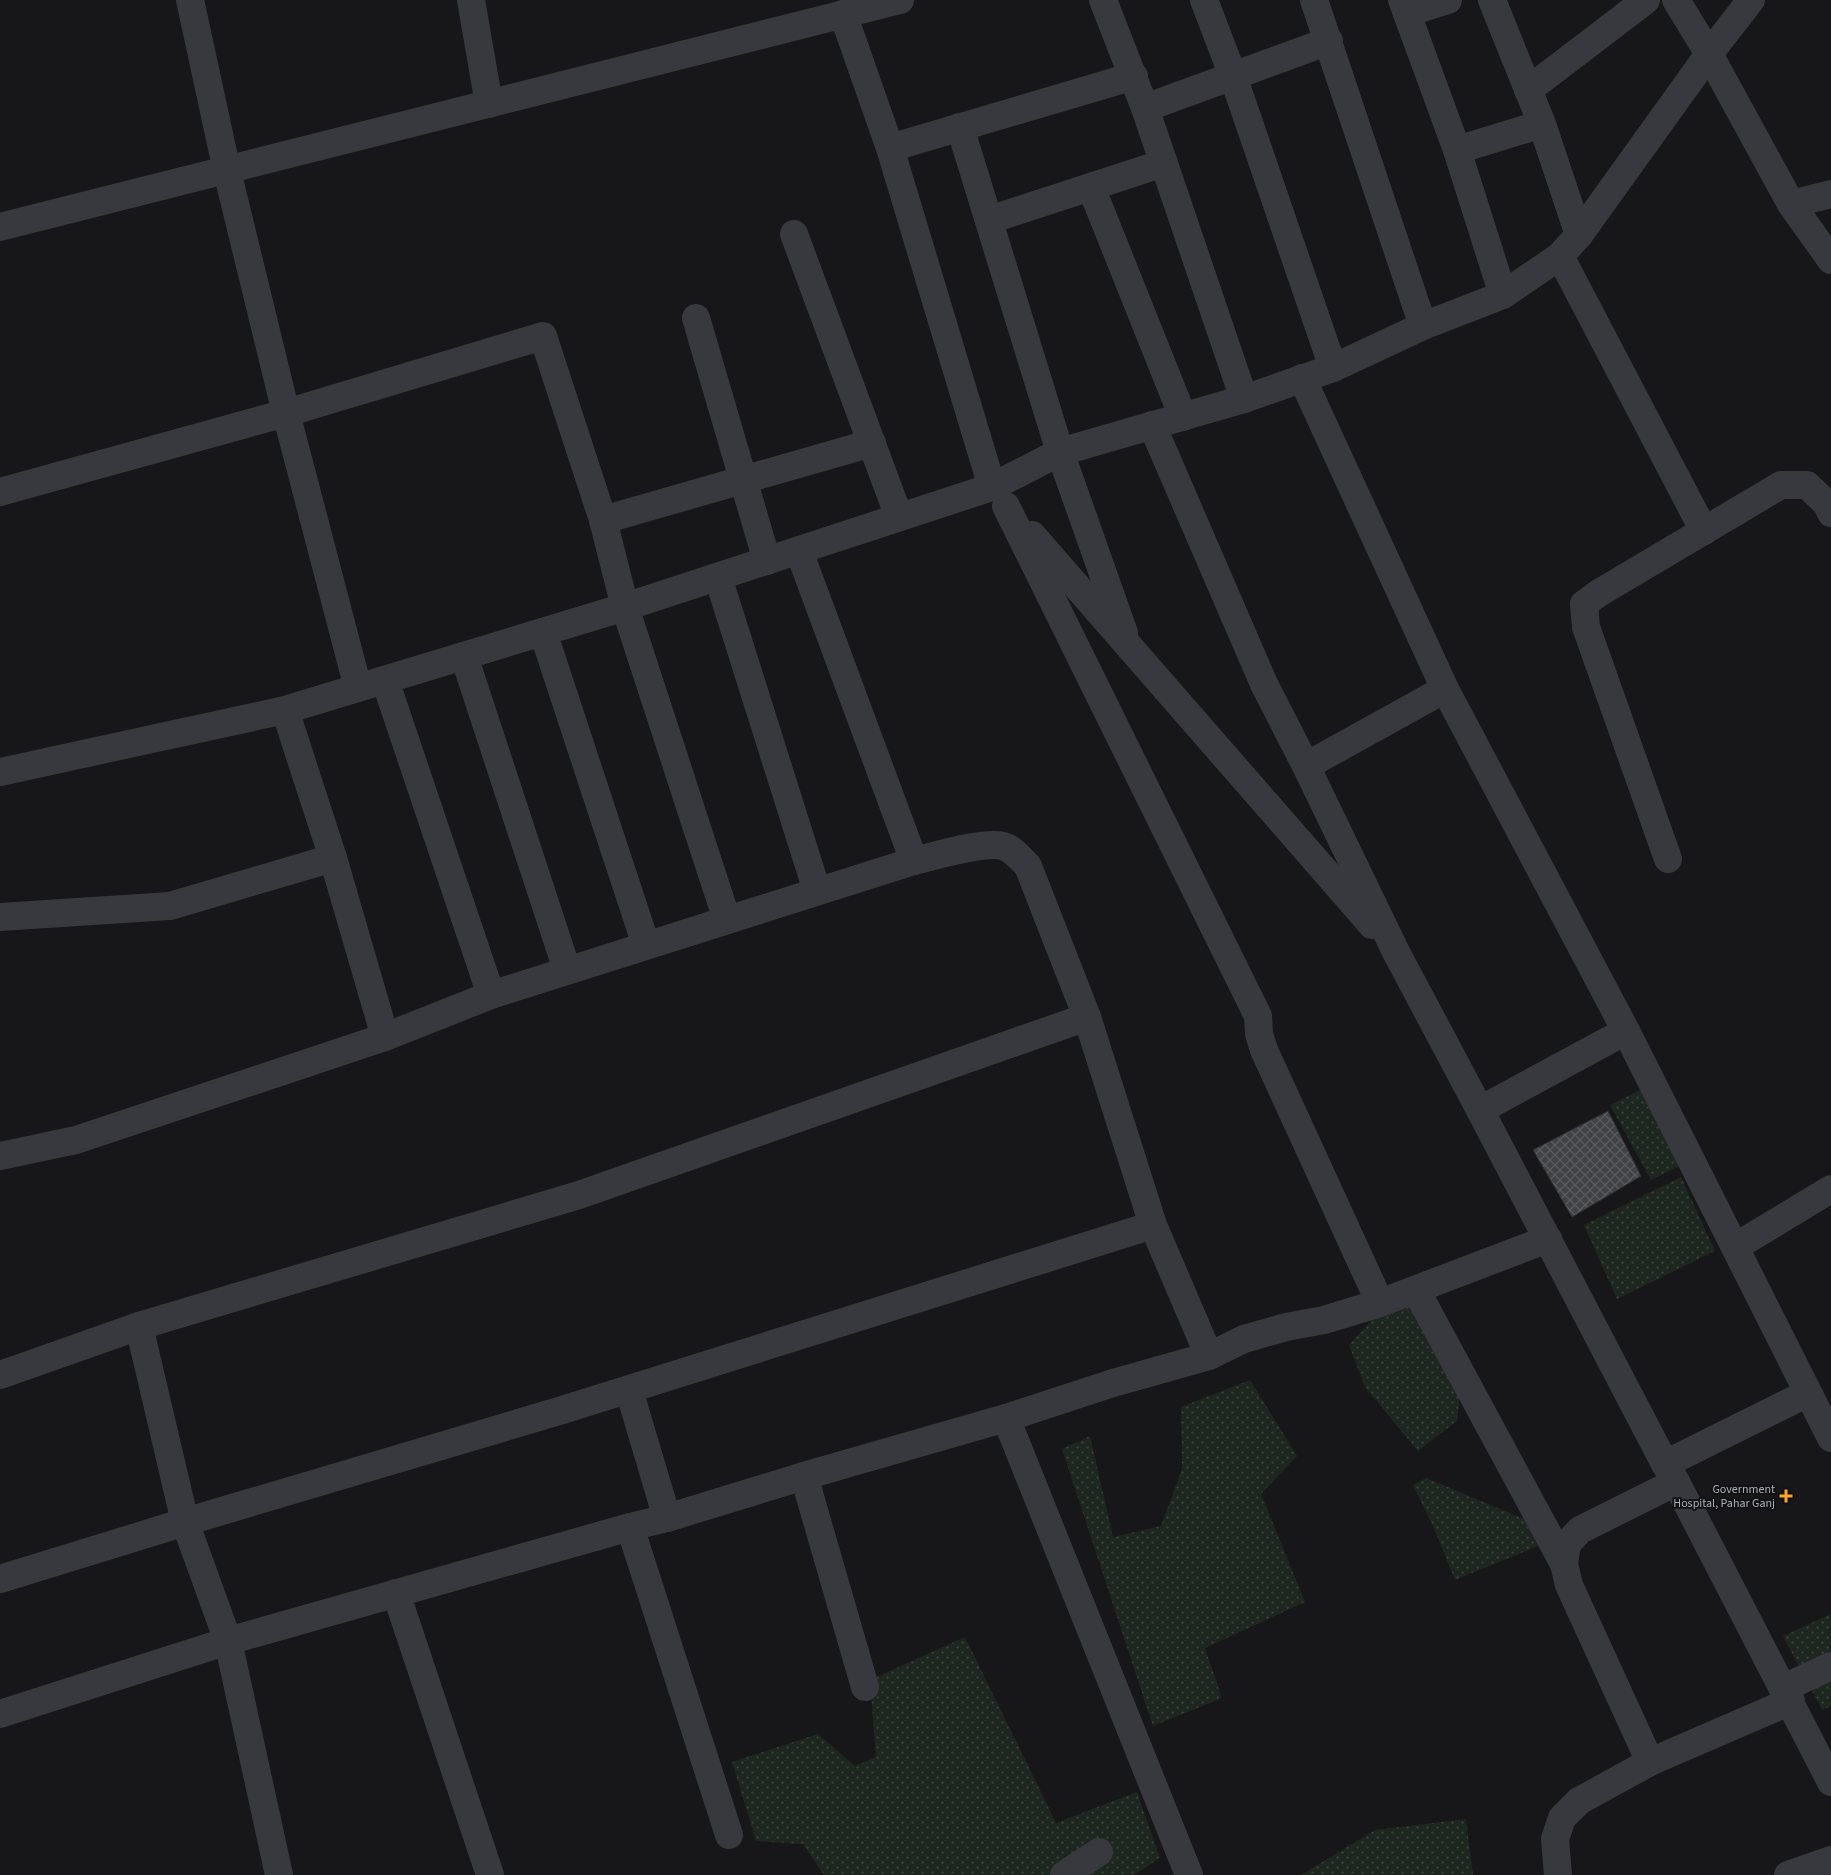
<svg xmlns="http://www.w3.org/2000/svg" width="1831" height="1875" viewBox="0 0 1831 1875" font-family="'Source Sans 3',sans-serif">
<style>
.park{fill:url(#park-dots)}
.building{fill:url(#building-cross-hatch);stroke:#313135}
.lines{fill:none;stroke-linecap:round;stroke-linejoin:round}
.minor{stroke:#37393e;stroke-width:28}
.poi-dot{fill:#fba52d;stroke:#121214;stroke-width:2}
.labels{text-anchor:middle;stroke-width:4;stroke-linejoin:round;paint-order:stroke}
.poi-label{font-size:12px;fill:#a8afb9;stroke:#121214;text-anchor:end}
</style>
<defs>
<pattern id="park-dots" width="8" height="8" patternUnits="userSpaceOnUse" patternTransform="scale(1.25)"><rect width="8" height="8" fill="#1e271f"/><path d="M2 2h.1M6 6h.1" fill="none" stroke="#3c443d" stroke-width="1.8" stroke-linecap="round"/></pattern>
<pattern id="building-cross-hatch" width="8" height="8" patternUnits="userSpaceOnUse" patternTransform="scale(1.25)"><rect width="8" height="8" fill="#414246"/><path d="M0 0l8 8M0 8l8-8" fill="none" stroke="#5a5b5f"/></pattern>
</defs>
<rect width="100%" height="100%" fill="#171719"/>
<!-- park -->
<g class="park">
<polygon points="1642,1089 1683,1164 1651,1180 1610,1105"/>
<polygon points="1681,1177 1715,1251 1617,1299 1584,1225"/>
<polygon points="1411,1292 1463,1366 1457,1421 1418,1451 1365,1387 1349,1345 1380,1311"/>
<polygon points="1250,1380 1297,1456 1261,1494 1305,1602 1205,1648 1222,1698 1153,1726 1062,1449 1090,1436 1113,1537 1161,1526 1182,1469 1181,1407"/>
<polygon points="1426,1478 1524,1519 1538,1546 1455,1580 1434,1528 1413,1485"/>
<polygon points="1831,1614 1831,1706 1822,1710 1783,1636"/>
<polygon points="965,1637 1056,1823 1137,1792 1160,1858 1134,1875 824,1875 803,1844 756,1841 732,1762 818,1734 855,1766 876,1757 870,1680"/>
<polygon points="1466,1819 1473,1875 1301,1875 1375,1830"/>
</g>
<!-- building -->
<polygon class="building" points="1608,1111 1641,1176 1572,1217 1533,1150"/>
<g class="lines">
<!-- minor -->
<g class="minor">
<polyline points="190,0 227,171 286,413 358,688"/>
<polyline points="471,0 489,104"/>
<polyline points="1103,0 1145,108 1244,399"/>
<polyline points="1204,0 1233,76 1333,368"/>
<polyline points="1314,0 1423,326"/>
<polyline points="1402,0 1457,150 1503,295"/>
<polyline points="1492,0 1542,124 1579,235"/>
<polyline points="1676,0 1709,54 1791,204 1831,260"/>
<polyline points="1407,13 1448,0"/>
<polyline points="843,14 890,148 992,487"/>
<polyline points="1528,90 1646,0"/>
<polyline points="1145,108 1329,41"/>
<polyline points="960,127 1060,452 1124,633"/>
<polyline points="890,148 1134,76"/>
<polyline points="1457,150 1542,124"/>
<polyline points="1091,187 1183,417"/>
<polyline points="1791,204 1831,194"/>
<polyline points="989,220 1164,163"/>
<polyline points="0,227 900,0"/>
<polyline points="794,234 899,517"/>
<polyline points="1560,256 1704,531"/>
<polyline points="696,318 767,561"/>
<polyline points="1302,378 1445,689 1626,1031 1831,1438"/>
<polyline points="1152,425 1264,684 1306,766 1396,952 1480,1110 1665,1464 1676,1482 1831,1782"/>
<polyline points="0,492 286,413 543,336 603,520 625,607 727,920"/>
<polyline points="1006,506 1258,1016 1259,1034 1264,1050 1380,1303"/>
<polyline points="603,520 872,443"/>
<polyline points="1032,535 1372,925"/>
<polyline points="799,551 914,861"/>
<polyline points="718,577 817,891"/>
<polyline points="543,632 646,945"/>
<polyline points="464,656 567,970"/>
<polyline points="385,680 491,995"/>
<polyline points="285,710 333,858 385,1037"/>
<polyline points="1306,766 1445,689"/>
<polyline points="0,772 285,710 625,607 992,487 1060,452 1244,399 1333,368 1423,326 1503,295 1560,256 1579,235 1709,54 1751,0"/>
<polyline points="1668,859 1586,627 1584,604 1599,593 1781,485 1807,485 1827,504 1831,513"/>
<polyline points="0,917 170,906 333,858"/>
<polyline points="1480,1110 1626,1031"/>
<path d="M0,1156L76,1140L385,1037L491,995L914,861C935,856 984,841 1003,846C1013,849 1021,859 1028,866L1087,1017L1153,1225L1209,1356"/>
<polyline points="1735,1247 1831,1189"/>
<polyline points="1416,1290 1564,1564"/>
<polyline points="139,1326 185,1522 228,1641 279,1875"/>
<polyline points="0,1375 139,1326 579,1195 1087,1017"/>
<polyline points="629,1390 667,1518"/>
<polyline points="1006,1418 1189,1875"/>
<polyline points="1665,1464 1808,1393"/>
<polyline points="804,1476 865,1687"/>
<polyline points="630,1527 729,1835"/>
<polyline points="0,1579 185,1522 559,1411 1153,1225"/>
<polyline points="396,1593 490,1875"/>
<polyline points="1784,1688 1831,1666"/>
<polyline points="0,1714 228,1641 630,1527 667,1518 804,1476 1006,1418 1113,1383 1209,1356 1244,1339 1286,1327 1324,1320 1380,1303 1548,1239"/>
<polyline points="1650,1762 1569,1585 1564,1564 1567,1544 1580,1530 1676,1482"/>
<polyline points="1064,1875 1099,1852"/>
<polyline points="1558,1875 1555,1839 1562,1818 1579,1801 1650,1762 1791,1701"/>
<polyline points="1788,1875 1831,1860"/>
</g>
</g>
<!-- markers -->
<path class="poi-dot" d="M1783.5 1488.5h5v5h5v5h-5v5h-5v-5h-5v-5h5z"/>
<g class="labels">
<!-- poi labels -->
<g class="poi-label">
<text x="1775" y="1493">Government<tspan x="1775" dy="14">Hospital, Pahar Ganj</tspan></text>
</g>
</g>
</svg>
